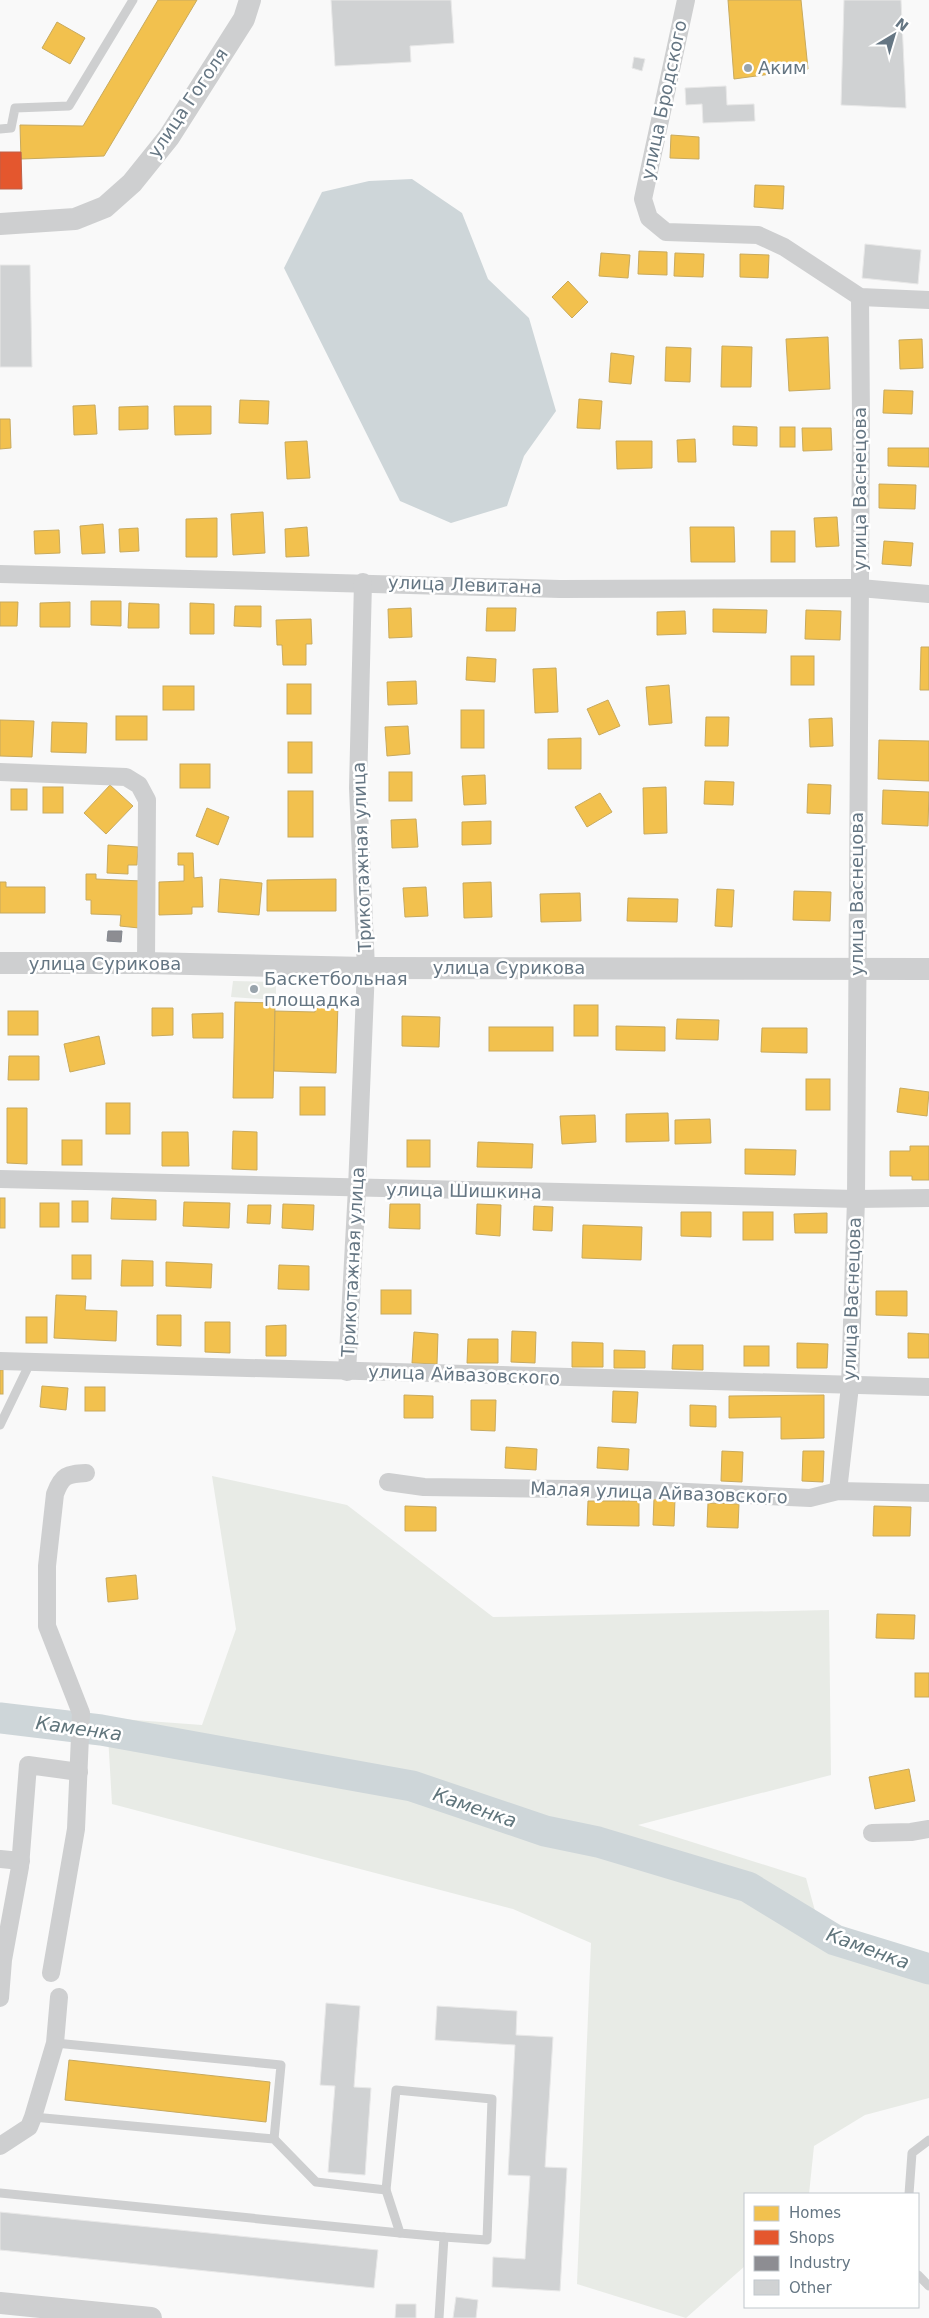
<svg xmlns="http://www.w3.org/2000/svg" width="929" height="2318" viewBox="0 0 929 2318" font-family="'DejaVu Sans',sans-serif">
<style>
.green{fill:#e8ebe6}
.water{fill:#ced6d9}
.homes{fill:#f2c14e;stroke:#c8aa5e}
.shops{fill:#e4572e;stroke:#be6048}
.industry{fill:#8d8d92;stroke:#81868e}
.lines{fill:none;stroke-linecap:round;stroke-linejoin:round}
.river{stroke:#ced6d9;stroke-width:31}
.building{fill:#d0d2d3;stroke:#e8e8e8}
.service{stroke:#cecfd0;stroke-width:9}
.minor{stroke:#cecfd0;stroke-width:18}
.tertiary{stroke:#cecfd0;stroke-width:22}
.poi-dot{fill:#99a4ac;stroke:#fff;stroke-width:2}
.labels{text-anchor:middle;stroke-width:5;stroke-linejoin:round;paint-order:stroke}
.poi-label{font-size:18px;fill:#657683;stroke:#fff;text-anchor:start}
.street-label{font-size:18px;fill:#657683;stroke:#fff}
.water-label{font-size:19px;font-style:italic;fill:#60757c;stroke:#fff}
</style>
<rect width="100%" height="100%" fill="#f9f9f9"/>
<!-- green -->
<g class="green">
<polygon points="233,981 276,982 276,1000 231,997"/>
<polygon points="212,1476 347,1505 493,1617 829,1610 831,1775 638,1825 806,1878 826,1951 929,1975 929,2098 865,2115 814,2146 809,2194 745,2194 745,2266 686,2318 577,2284 591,1943 513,1909 112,1804 107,1718 202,1725 236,1629"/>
</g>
<!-- water -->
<polygon class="water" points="412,179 462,213 488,279 529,318 556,411 524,456 507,506 451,523 400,501 284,268 322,192 369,181"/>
<!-- homes -->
<g class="homes">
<polygon points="158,0 197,0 104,156 21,159 20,125 83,126"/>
<polygon points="728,0 801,0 808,69 734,79"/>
<polygon points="57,22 85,38 70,64 42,48"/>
<polygon points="671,135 699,137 699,159 670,158"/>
<polygon points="755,185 784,186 783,209 754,207"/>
<polygon points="639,251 667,252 667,275 638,274"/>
<polygon points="601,253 630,255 628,278 599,276"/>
<polygon points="675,253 704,254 703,277 674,276"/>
<polygon points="740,254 769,255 768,278 740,277"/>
<polygon points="568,281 588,302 572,318 552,297"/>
<polygon points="828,337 830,389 789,391 786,339"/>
<polygon points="922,339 923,368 900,369 899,340"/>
<polygon points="722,346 752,347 751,387 721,387"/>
<polygon points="666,347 691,348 690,382 665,381"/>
<polygon points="611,353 634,356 631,384 609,382"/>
<polygon points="884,390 913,391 912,414 883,413"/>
<polygon points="579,399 602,401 600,429 577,428"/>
<polygon points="240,400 269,401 268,424 239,423"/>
<polygon points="95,405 97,434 74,435 73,406"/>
<polygon points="148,406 148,429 119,430 119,407"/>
<polygon points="174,406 211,406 211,434 175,435"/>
<polygon points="0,419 10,419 11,448 0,449"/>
<polygon points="733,426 757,427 757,446 733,445"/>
<rect x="780" y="427" width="15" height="20"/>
<polygon points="802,428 831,428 832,450 803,451"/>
<polygon points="695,439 696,462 678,462 677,440"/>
<polygon points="307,441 310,478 287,479 285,442"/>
<polygon points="616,441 652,441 652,468 617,469"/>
<polygon points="888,448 929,448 929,467 888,466"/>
<polygon points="879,484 916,485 915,509 879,508"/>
<polygon points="263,512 265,553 233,555 231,514"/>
<polygon points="837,517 839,546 816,547 814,518"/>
<polygon points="217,518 217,557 186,557 186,519"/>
<polygon points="103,524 105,553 82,554 80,526"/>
<polygon points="307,527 309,556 286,557 285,529"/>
<polygon points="690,527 734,527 735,562 691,562"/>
<polygon points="138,528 139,551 120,552 119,529"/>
<polygon points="59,530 60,553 35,554 34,531"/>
<rect x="771" y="531" width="24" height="31"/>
<polygon points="884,541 913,543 911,566 882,564"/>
<polygon points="91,601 121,601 121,626 91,625"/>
<polygon points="0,602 18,602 17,626 0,626"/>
<polygon points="70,602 70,627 40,627 40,603"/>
<polygon points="129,603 159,604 159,628 128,628"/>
<polygon points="190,603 214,604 214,634 190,634"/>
<polygon points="235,606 261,606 261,627 234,626"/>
<polygon points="411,608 412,637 389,638 388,609"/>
<polygon points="487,608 516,608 515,631 486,631"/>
<polygon points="713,609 767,610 766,633 713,632"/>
<polygon points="806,610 841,611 840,640 805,639"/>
<polygon points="685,611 686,634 657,635 657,612"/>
<polygon points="311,619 312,644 306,644 306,665 283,665 282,645 277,645 276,620"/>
<polygon points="921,647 929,647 929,690 920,690"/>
<rect x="791" y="656" width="23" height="29"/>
<polygon points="467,657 496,659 495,682 466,680"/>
<polygon points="556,668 558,712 535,713 533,669"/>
<polygon points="416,681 417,704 388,705 387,682"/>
<rect x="287" y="684" width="24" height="30"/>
<polygon points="669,685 672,723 649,725 646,687"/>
<rect x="163" y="686" width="31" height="24"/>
<polygon points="608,700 620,726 599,735 587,709"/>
<rect x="461" y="710" width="23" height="38"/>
<rect x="116" y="716" width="31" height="24"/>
<polygon points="706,717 729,717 728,746 705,746"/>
<polygon points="832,718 833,746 810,747 809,719"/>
<polygon points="0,720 34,721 32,757 0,756"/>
<polygon points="52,722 87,723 86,753 51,752"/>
<polygon points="408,726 410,754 387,756 385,727"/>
<polygon points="581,738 581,769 548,769 548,739"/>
<polygon points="879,740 929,741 929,781 878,779"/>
<rect x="288" y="742" width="24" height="31"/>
<rect x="180" y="764" width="30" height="24"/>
<rect x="389" y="772" width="23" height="29"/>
<polygon points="485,775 486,804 464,805 462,776"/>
<polygon points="705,781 734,782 733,805 704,804"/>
<polygon points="808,784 831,785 830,814 807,813"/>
<polygon points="110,785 133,806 106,834 84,813"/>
<rect x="43" y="787" width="20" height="26"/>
<polygon points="666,787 667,833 644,834 643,788"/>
<rect x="11" y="789" width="16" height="21"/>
<polygon points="883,790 929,792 928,826 882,824"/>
<rect x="288" y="791" width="25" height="46"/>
<polygon points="600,793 612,812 587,827 575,807"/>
<polygon points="207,808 229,817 218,845 196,836"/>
<polygon points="416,819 418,847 392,848 391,820"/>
<polygon points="491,821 491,844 462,845 462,822"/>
<polygon points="108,845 138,847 137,865 128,865 128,874 107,873"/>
<polygon points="178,853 193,853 194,878 202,877 203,907 192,907 192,914 159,915 159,882 184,881 184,865 178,865"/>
<polygon points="86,874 96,874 96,879 142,881 139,928 120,926 121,915 91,914 91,900 86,900"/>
<polygon points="220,879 262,883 259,915 218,912"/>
<polygon points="336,879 336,911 267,911 267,880"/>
<polygon points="0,882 6,882 6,887 45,887 45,913 0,913"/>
<polygon points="491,882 492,917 464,918 463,883"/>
<polygon points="426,887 428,916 405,917 403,888"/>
<polygon points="717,889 734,890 732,927 715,926"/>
<polygon points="794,891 831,892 830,921 793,920"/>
<polygon points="580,893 581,921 541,922 540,894"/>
<polygon points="628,898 678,899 677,922 627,921"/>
<polygon points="235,1002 275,1003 273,1098 233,1098"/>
<polygon points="315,1002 338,1003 336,1073 274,1071 275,1011 315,1012"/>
<rect x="574" y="1005" width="24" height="31"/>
<polygon points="152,1008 173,1008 173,1035 152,1036"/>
<rect x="8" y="1011" width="30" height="24"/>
<polygon points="223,1013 223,1038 193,1038 192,1014"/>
<polygon points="402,1016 440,1017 439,1047 402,1046"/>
<polygon points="677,1019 719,1020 718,1040 676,1039"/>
<polygon points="616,1026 665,1027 665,1051 616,1050"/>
<rect x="489" y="1027" width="64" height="24"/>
<polygon points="762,1028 807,1028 807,1053 761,1052"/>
<polygon points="99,1036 105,1064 70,1072 64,1044"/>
<polygon points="9,1056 39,1056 39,1080 8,1080"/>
<rect x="806" y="1079" width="24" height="31"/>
<rect x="300" y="1087" width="25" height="28"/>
<polygon points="900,1088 929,1092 927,1116 897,1112"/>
<rect x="106" y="1103" width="24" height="31"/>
<polygon points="7,1108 27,1108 27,1164 7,1163"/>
<polygon points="668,1113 669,1141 626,1142 626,1114"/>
<polygon points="595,1115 596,1142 562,1144 560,1116"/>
<polygon points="710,1119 711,1143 675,1144 675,1120"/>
<polygon points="233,1131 257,1132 257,1170 232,1169"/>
<polygon points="162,1132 188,1132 189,1166 162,1166"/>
<rect x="62" y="1140" width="20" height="25"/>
<rect x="407" y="1140" width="23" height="27"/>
<polygon points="478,1142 533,1144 532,1168 477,1167"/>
<polygon points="910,1146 929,1146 929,1180 912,1180 912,1176 890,1176 890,1151 910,1151"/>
<polygon points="745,1149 796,1150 795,1175 745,1174"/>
<rect x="0" y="1198" width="5" height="30"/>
<polygon points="112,1198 156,1200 156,1220 111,1219"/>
<rect x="72" y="1201" width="16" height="21"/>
<polygon points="184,1202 230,1203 229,1228 183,1226"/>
<rect x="40" y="1203" width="19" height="24"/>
<polygon points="283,1204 314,1205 313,1230 282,1228"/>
<polygon points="390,1204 420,1204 420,1229 389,1228"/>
<polygon points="477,1204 501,1205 500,1236 476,1234"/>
<polygon points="248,1205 271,1205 270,1224 247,1223"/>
<polygon points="534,1206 553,1207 552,1231 533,1230"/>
<polygon points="681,1212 711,1212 711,1237 681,1236"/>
<rect x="743" y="1212" width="30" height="28"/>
<polygon points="827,1213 827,1233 795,1233 794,1214"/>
<polygon points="583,1225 642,1227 641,1260 582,1258"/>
<rect x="72" y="1255" width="19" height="24"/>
<polygon points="122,1260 153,1261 153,1286 121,1286"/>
<polygon points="166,1262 212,1264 211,1288 166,1286"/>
<polygon points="279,1265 309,1266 309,1290 278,1289"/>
<rect x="381" y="1290" width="30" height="24"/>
<polygon points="876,1291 907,1291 907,1316 876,1315"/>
<polygon points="56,1295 86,1296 85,1310 117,1311 116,1341 54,1338"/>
<polygon points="157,1315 181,1315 181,1346 157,1345"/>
<rect x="26" y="1317" width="21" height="26"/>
<polygon points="205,1322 230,1322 230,1353 205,1352"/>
<polygon points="286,1325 286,1356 266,1356 266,1326"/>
<polygon points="512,1331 536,1332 535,1363 511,1362"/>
<polygon points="414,1332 438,1334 437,1364 412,1363"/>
<polygon points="908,1333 929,1334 929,1358 908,1358"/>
<polygon points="468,1339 498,1339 498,1363 467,1363"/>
<polygon points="572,1342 603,1343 603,1367 572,1367"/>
<polygon points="797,1343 828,1344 827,1368 797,1368"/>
<polygon points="673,1345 703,1345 703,1370 672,1369"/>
<rect x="744" y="1346" width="25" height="20"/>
<polygon points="614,1350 645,1351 645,1368 614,1368"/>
<rect x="0" y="1370" width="3" height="24"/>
<polygon points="42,1386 68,1388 66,1410 40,1407"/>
<rect x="85" y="1387" width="20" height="24"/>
<polygon points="613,1391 638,1392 636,1423 612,1422"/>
<polygon points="404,1395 433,1396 433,1418 404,1418"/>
<polygon points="824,1395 824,1438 781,1439 781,1417 729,1418 729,1396"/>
<polygon points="471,1400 496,1400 495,1431 471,1430"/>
<polygon points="690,1405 716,1406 716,1427 690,1426"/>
<polygon points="506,1447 537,1449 536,1470 505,1468"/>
<polygon points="598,1447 629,1449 628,1470 597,1468"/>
<polygon points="722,1451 743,1452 742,1482 721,1481"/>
<polygon points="803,1451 824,1451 823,1482 802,1481"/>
<polygon points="654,1498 675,1499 674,1526 653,1525"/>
<polygon points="588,1501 639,1501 639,1526 587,1525"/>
<polygon points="708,1503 739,1504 738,1528 707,1527"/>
<polygon points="405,1506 436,1507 436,1531 405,1531"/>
<polygon points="874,1506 911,1507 910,1536 873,1536"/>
<polygon points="136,1575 138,1599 108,1602 106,1578"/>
<polygon points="877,1614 915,1615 914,1639 876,1638"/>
<rect x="915" y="1673" width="14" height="24"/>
<polygon points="909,1769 915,1801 875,1809 869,1777"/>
<polygon points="69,2060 270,2082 266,2122 65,2100"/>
</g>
<!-- shops -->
<polygon class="shops" points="0,152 21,152 22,189 0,189"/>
<!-- industry -->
<polygon class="industry" points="108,931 122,931 121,942 107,941"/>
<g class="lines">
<!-- river -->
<polyline class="river" points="0,1718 101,1730 412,1786 545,1831 598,1842 748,1887 835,1940 929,1969"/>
</g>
<!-- building -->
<g class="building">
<polygon points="331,0 451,0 454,43 410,46 411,62 335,66"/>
<polygon points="844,0 901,0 906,108 841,105"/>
<polygon points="634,57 645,59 642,71 632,68"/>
<polygon points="726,86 727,105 754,104 755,121 703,123 702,104 686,105 685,88"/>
<polygon points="865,244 921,250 918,284 862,278"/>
<polygon points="0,265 30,265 32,367 0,367"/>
<polygon points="326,2003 360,2006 354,2087 371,2088 365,2175 328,2172 335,2086 320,2085"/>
<polygon points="437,2006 517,2011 516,2035 553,2037 545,2167 567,2168 560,2291 492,2287 493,2257 525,2259 530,2176 508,2175 515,2045 435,2040"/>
<polygon points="0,2212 378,2250 374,2288 0,2250"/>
<polygon points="456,2297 478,2300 476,2318 453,2318"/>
<polygon points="396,2304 416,2304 416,2318 395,2318"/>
</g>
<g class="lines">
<!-- service -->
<g class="service">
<polyline points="0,129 11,128 15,108 69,106 133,0"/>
<polyline points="0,1425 30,1363"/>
<polyline points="55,2043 281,2065 274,2139"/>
<polyline points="33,2117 274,2139 316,2182 386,2190 396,2090 492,2099 487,2240 444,2237"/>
<polyline points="386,2190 400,2233 444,2237 439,2318"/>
<polyline points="0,2193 400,2233"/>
<polyline points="909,2194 912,2153 929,2140"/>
<polyline points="918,2275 929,2286"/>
</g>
<!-- minor -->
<g class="minor">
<polyline points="686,0 643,199 649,218 666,232 758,235 784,247 860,297 929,300"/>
<polyline points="0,574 560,589 860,588 929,594"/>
<polyline points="0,772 126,777 139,785 147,800 146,963"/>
<polyline points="0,1179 856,1199 929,1198"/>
<polyline points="0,1361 929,1387"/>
<polyline points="347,1372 357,1188 366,968 358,788 363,582"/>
<polyline points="388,1482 424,1487 647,1490 810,1498 838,1491 929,1493"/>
<polyline points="838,1491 850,1386 856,1199 861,421 860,297"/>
<polyline points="872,1833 911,1832 929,1829"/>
<polyline points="0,1859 21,1861"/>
<path d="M51,1973L76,1829L81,1713L47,1626V1566L55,1494C62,1475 67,1474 86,1473"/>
<polyline points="0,1998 3,1960 20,1867 28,1765 79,1772"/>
<polyline points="0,2146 29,2127 33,2117 55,2043 59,1997"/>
</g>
<!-- tertiary -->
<g class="tertiary">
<polyline points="0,224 75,219 105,207 132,183 169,137 244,19 250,0"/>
<polyline points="0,963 146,963 366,968 929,969"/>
<polyline points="0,2303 151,2318"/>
</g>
</g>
<!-- markers -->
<g class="poi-dot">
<circle cx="748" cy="68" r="5"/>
<circle cx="254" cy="989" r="5"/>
</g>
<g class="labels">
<!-- poi labels -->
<g class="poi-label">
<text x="758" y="74">Аким</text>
<text x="264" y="985">Баскетбольная<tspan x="264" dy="21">площадка</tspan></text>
</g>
<!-- street labels -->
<g class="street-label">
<text transform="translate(664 100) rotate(-78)" y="6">улица Бродского</text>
<text transform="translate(188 103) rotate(-56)" y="6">улица Гоголя</text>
<text transform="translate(860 489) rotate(-90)" y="6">улица Васнецова</text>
<text transform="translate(465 585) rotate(2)" y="6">улица Левитана</text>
<text transform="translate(362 857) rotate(-92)" y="6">Трикотажная улица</text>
<text transform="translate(857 894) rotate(-90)" y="6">улица Васнецова</text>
<text x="105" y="970">улица Сурикова</text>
<text x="509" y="974">улица Сурикова</text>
<text transform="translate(464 1191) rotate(1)" y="6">улица Шишкина</text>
<text transform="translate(353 1262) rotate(-87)" y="6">Трикотажная улица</text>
<text transform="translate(852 1299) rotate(-88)" y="6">улица Васнецова</text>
<text transform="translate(464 1375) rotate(2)" y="6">улица Айвазовского</text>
<text transform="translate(659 1493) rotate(2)" y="6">Малая улица Айвазовского</text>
</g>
<!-- water labels -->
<g class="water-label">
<text transform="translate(79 1728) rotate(8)" y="7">Каменка</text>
<text transform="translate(475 1807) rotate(19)" y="7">Каменка</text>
<text transform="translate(868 1948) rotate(20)" y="7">Каменка</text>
</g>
</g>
<!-- legend -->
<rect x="744" y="2193" width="175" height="115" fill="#ffffff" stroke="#c1c8cd"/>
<rect x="754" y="2206" width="25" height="15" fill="#f2c14e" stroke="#c1c8cd"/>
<text x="789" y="2218" font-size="15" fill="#657683">Homes</text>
<rect x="754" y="2230" width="25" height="15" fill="#e4572e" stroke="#c1c8cd"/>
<text x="789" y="2243" font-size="15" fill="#657683">Shops</text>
<rect x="754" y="2256" width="25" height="15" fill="#8d8d92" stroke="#c1c8cd"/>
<text x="789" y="2268" font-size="15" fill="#657683">Industry</text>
<rect x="754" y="2280" width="25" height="15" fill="#d0d2d3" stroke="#c1c8cd"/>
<text x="789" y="2293" font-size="15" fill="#657683">Other</text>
<!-- north arrow -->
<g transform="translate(894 35) rotate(38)" stroke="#ffffff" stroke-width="4" paint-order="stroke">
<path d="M0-4L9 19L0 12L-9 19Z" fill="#657683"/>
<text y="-8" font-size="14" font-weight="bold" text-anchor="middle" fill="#657683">N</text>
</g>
</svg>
